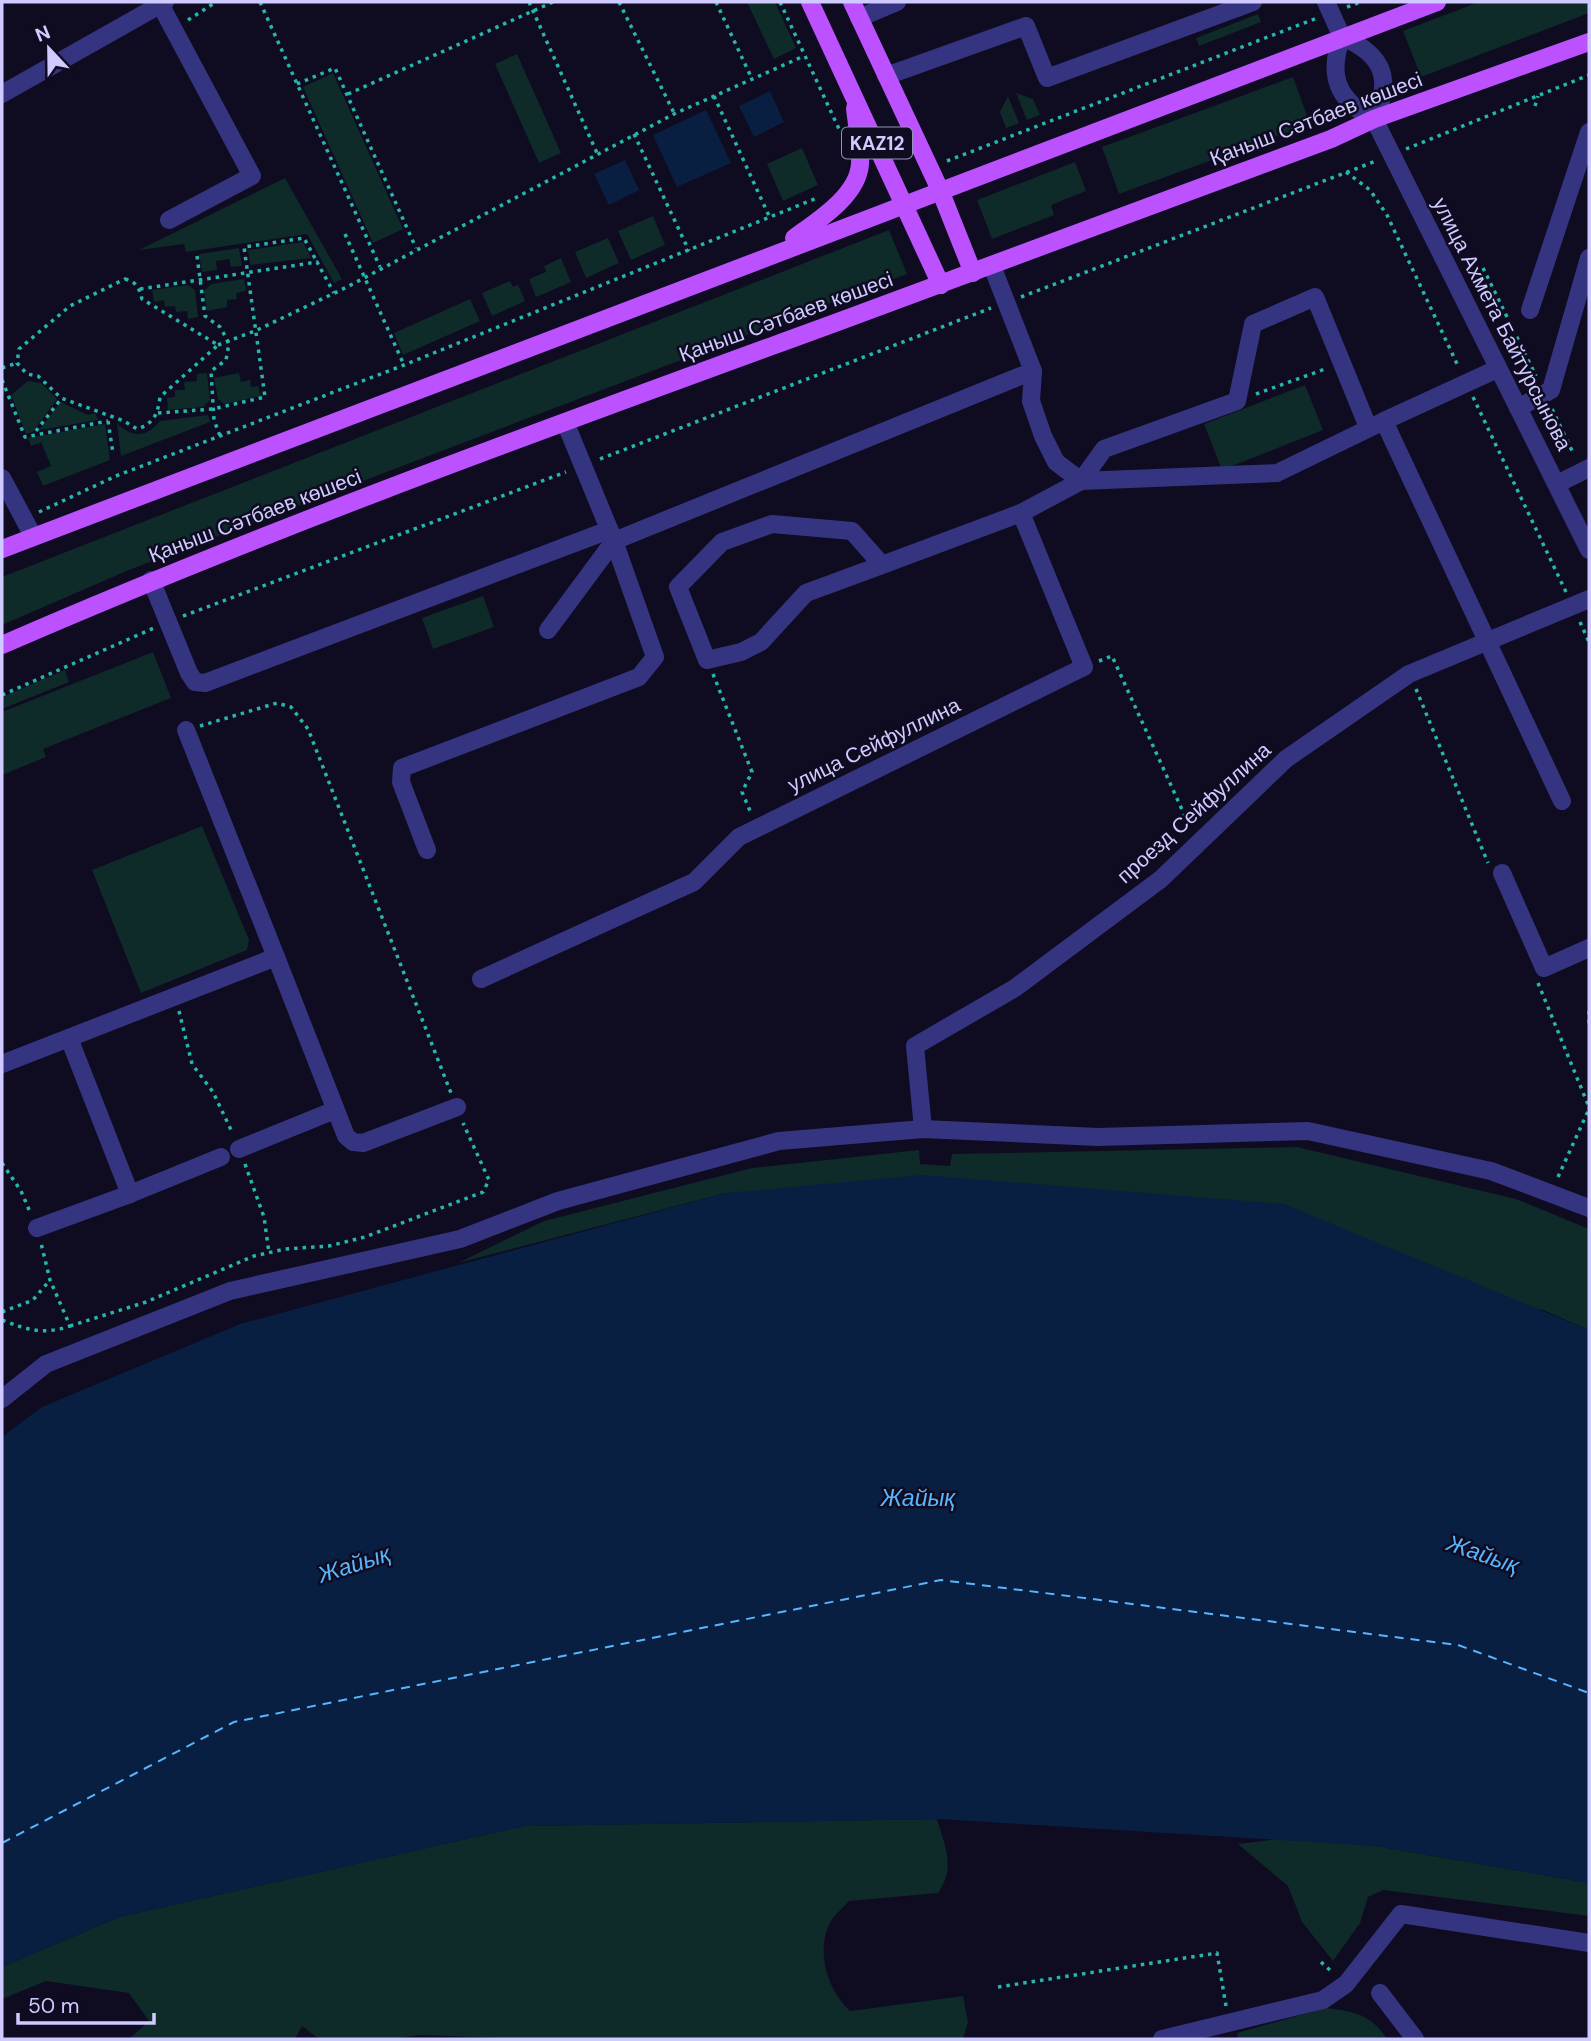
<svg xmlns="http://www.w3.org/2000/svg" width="1591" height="2041" viewBox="0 0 1591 2041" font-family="'DM Sans',sans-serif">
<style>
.green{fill:#0e2a29}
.water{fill:#091f42}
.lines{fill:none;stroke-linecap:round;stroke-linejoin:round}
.ferry{stroke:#58b5ff;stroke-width:2;stroke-dasharray:9 7;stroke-linecap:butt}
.path{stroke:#27b6ab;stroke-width:3.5;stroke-dasharray:3.5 5;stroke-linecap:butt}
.minor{stroke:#353481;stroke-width:18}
.major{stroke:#bb51ff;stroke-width:18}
.labels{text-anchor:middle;stroke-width:5;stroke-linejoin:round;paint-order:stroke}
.shield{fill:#0f0b20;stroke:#9591bc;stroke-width:2}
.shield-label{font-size:19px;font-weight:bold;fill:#cfcaff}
.street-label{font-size:21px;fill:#cfcaff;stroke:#0f0b20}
.water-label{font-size:23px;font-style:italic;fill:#58b5ff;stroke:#0f0b20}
</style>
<rect width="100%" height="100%" fill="#0f0b20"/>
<!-- green -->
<g class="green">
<polygon points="747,2 775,2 796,48 774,59"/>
<polygon points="1479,2 1589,2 1589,13 1421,77 1403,31"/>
<polygon points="1258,14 1261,22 1199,46 1196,38"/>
<polygon points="517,54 561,153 539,163 495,64"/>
<polygon points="333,73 403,229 373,243 303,87"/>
<polygon points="1293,77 1310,124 1119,194 1102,147"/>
<polygon points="1016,93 1033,99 1040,115 1027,120"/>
<polygon points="1008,96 1019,123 1006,128 1000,112"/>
<polygon points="802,148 818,185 783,201 767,164"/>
<polygon points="1075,162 1086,191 1051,205 1054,215 992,239 977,200"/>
<polygon points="285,178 342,279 334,283 307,234 186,252 184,244 139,250"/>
<polygon points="653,216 665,245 631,260 618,231"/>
<polygon points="889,230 907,274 129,570 2,625 2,577"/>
<polygon points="608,238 619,263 586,278 575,252"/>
<polygon points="303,242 311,258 250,265 248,250"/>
<polygon points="239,248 242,266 231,267 229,259 216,261 217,270 202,272 199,254"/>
<polygon points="561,258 571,282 536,297 529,279 546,272 544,266"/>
<polygon points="244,279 246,291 236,293 237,299 227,300 227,307 207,311 204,291 211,284"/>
<polygon points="510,281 513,287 518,285 525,301 492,316 482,293"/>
<polygon points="188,285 195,290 198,317 188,319 187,311 176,312 175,306 165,307 164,300 154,302 152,290"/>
<polygon points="470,299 480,321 403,355 394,333"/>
<polygon points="207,373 210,400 203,407 168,410 167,398 175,397 175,390 185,390 184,382 197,381 197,374"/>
<polygon points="239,373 241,382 250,380 251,387 258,386 261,396 224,404 218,399 214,378"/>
<polygon points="28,381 41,383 57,399 33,432 26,434 11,395"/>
<polygon points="1305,385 1323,430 1222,470 1204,424"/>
<polygon points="61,402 88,415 95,413 98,420 39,430"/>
<path d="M208,415L210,422L121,456L117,423C132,438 146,438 160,421Z"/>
<polygon points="105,424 110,460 43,486 37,472 51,466 41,442 31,446 28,438"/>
<polygon points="483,596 494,627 433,649 422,618"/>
<polygon points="153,652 171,698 43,749 46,757 2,775 2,712"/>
<polygon points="65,670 69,682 2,709 2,697"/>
<polygon points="202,826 249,940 247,950 141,993 92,870"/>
<polygon points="1297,1147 1516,1199 1589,1229 1589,1330 1543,1310 726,1193 458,1263 544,1221 752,1168 919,1150 920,1164 950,1166 952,1154"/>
<path d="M937,1819C945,1846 956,1868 938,1893L849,1901C844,1907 835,1914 831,1921C815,1950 827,1990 850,2011L963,1996L968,2022L963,2039H528L420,2035L391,2039H319L302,2026L295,2039H129L149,2021L129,1993L46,1981L2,1999V1967L119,1917L525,1826Z"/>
<polygon points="1286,1838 1376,1846 1589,1883 1589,1916 1383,1890 1368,1897 1360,1923 1333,1961 1302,1922 1288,1886 1238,1844"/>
<path d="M1325,2008C1353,2011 1371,2014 1387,2039H1238L1237,2033Z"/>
</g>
<!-- water -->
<g class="water">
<polygon points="770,91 784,122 754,137 739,106"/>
<polygon points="706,110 731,163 677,187 653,135"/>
<polygon points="625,160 639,190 609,205 594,174"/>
<polygon points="922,1175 1284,1204 1589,1330 1589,1883 1376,1846 938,1819 525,1826 119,1917 2,1967 2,1437 42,1407 240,1324 726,1193"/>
</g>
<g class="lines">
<!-- ferry -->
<polyline class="ferry" points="2,1843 234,1722 941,1580 1458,1645 1589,1693"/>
<!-- path -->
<g class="path">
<polyline points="260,2 380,267"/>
<polyline points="529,2 597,153"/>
<polyline points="619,2 674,113"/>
<polyline points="716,2 752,79"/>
<polyline points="780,2 839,129"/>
<polyline points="1347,7 1361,2"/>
<polyline points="188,20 216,2"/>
<polyline points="297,84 335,68 416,248"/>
<polyline points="348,94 553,2"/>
<polyline points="714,96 770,218"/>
<polyline points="1535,106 1538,96"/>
<polyline points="634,134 689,251"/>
<polyline points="1406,149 1589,75"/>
<polyline points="947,161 1317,18"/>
<polyline points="1346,172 1370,190 1387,215 1459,368"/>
<polyline points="345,234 404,365"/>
<polyline points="197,256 205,316 220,327 229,343 226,360 211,371 214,420 220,436"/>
<polyline points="1483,268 1536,376"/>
<path d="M125,279C137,282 139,288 142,299L218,345L160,397C158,413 154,424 137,429L124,421L61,398L38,376L27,374L17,363L19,349L70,306Z"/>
<polyline points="140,289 317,262 334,293"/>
<polyline points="1021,297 1376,161"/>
<polyline points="218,345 255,331 347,287 674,114 804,56"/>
<polyline points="2,368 17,363"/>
<polyline points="2,380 25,437 108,421"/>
<polyline points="1256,394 1328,368"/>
<polyline points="1473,397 1566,592"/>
<polyline points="1552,409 1574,455"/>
<polyline points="158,413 213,409 265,397 244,247 304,238 317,262"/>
<polyline points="108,421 113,453"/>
<polyline points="36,431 61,399"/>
<polyline points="600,459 991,308"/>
<polyline points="39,512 116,476 404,365 817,198"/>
<polyline points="183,616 566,472"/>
<polyline points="1580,622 1589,642"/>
<polyline points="1099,661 1112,656 1190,827"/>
<polyline points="713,674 752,772 742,792 751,813"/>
<polyline points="1416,689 1488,863"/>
<polyline points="2,695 154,628"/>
<polyline points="200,726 277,703 291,707 308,729 451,1093"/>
<polyline points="1538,983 1589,1107"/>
<polyline points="179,1011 192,1064 213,1092 233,1134"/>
<polyline points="1589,1011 1589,1023"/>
<polyline points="2,1163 21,1191 30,1212"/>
<polyline points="245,1164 264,1217 269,1253"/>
<polyline points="1558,1177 1589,1109"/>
<polyline points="2,1312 33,1300 50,1280"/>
<path d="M2,1320C27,1330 44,1335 70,1326L50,1280L41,1243"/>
<polyline points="70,1326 146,1302 254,1256 285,1249 329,1246 365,1237 483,1192 489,1180 463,1123"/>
<polyline points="1321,1962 1332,1972"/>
<polyline points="998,1987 1217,1953 1226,2006"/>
</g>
<!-- minor -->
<g class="minor">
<polyline points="159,2 252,176 169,220"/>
<path d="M1326,2L1342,37C1383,54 1393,79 1374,119"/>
<polyline points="859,18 897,2"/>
<path d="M1342,37C1327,76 1338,101 1374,119"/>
<polyline points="886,76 1026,26 1047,78 1253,2"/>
<polyline points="2,94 165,2"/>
<polyline points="1374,119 1589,550"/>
<polyline points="992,266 1033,371 1031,401 1043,436 1056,462 1081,481 1277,473 1384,421 1562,801"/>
<polyline points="1530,310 1589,132"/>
<polyline points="1518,408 1551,390 1589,258"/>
<polyline points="1384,421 1497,369"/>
<polyline points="2,478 33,536"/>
<polyline points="1557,484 1589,468"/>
<polyline points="882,565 806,593 761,642 741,652 707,660 678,587 722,542 772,524 852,531 882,565 1021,513"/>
<polyline points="151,580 189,673 195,682 205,683 609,530"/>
<polyline points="548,630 614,541 1033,371"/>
<polyline points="427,850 401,782 402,768 639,677 655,657 614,541 565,422"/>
<polyline points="1502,873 1544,968 1589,948"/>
<polyline points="276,957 346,1136 353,1142 363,1143 457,1107"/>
<polyline points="481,979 694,882 739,837 1084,667 1021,513 1081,481 1104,449 1237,401 1253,324 1315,297 1368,427"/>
<polyline points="69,1038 130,1194 221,1157"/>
<polyline points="2,1064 276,957 186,730"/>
<polyline points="923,1129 915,1046 1015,988 1161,879 1286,759 1409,674 1589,599"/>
<polyline points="239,1149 335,1110"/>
<polyline points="37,1228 130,1194"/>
<polyline points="2,1399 46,1364 230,1291 460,1239 558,1201 779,1141 923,1129 1098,1137 1308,1131 1491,1171 1589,1208"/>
<polyline points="1380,1993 1415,2039"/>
<polyline points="1162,2039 1323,2000 1346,1984 1401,1914 1589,1943"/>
</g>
<!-- major -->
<g class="major">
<polyline points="810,2 941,285"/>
<polyline points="852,2 940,190 973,273"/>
<path d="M794,238C817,221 858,196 860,164C861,146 857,127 855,108"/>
<polyline points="2,549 1437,2"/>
<path d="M2,645C275,526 556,425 835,323C1001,263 1166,201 1331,139L1374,119L1589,42"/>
</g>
</g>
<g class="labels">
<!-- shield labels -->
<rect class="shield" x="842" y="127.5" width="70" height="31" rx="5"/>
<g class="shield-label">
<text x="877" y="150">KAZ12</text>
</g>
<!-- street labels -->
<g class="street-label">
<text transform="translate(1316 119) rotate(-21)" y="7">Қаныш Сәтбаев көшесі</text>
<text transform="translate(786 317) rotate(-20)" y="7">Қаныш Сәтбаев көшесі</text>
<text transform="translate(1502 324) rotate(63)" y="7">улица Ахмета Байтурсынова</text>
<text transform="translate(255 516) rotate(-21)" y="7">Қаныш Сәтбаев көшесі</text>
<text transform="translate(874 745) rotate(-26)" y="7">улица Сейфуллина</text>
<text transform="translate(1194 813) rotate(-42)" y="7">проезд Сейфуллина</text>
</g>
<!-- water labels -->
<g class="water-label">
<text x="918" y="1506">Жайық</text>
<text transform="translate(1483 1554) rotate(19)" y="8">Жайық</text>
<text transform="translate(354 1564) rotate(-18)" y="8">Жайық</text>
</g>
</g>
<!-- border -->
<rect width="1591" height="2041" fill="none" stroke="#cfcaff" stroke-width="7"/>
<!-- north arrow -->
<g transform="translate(49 49) rotate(338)" stroke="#0f0b20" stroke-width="5" paint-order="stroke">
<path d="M0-5L12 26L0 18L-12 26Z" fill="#cfcaff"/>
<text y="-10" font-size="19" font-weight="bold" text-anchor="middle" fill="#cfcaff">N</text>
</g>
<!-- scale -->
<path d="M18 2013v10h136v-10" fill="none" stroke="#cfcaff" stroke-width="3.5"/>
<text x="28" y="2013" font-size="21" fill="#cfcaff" stroke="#0f0b20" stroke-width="5" paint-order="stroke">50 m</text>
</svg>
